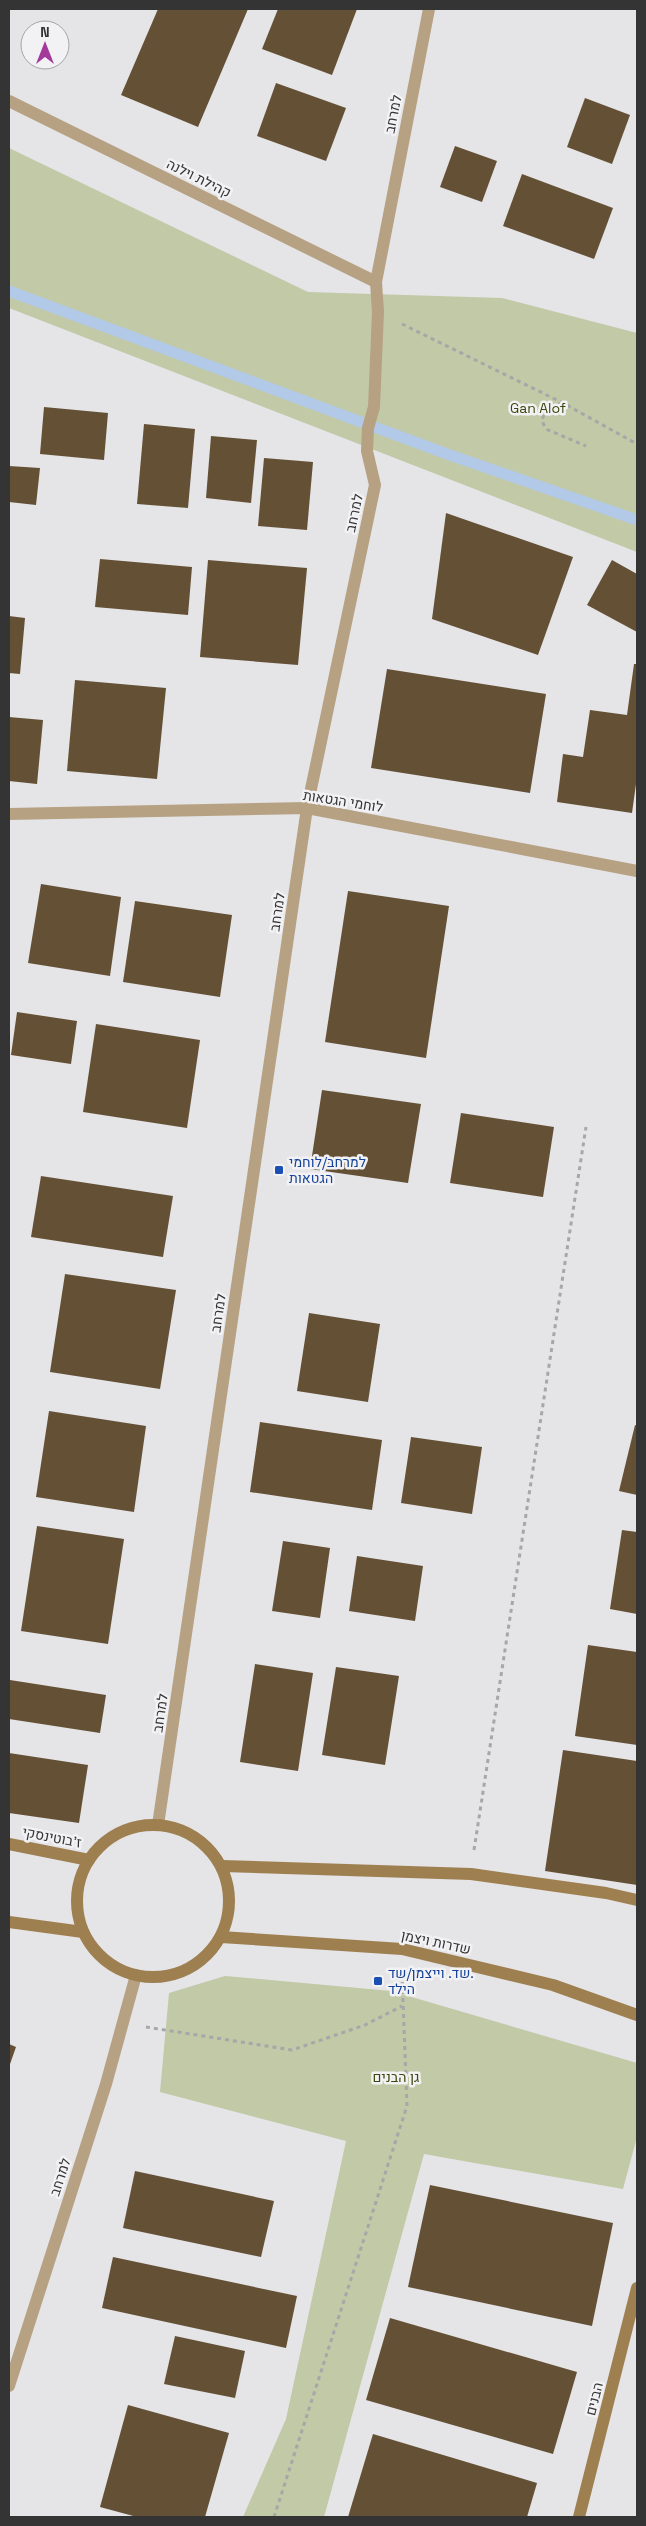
<svg xmlns="http://www.w3.org/2000/svg" width="646" height="2526" viewBox="0 0 646 2526" font-family="'Space Grotesk',Heebo,sans-serif">
<style>
.green{fill:#c1c9a6}
.lines{fill:none;stroke-linecap:round;stroke-linejoin:round}
.stream{stroke:#b2c9e7;stroke-width:11}
.building{fill:#645135}
.path{stroke:#a7a6a8;stroke-width:3;stroke-dasharray:4 4;stroke-linecap:butt}
.street{stroke:#b6a182;stroke-width:12}
.secondary{stroke:#9e7f50;stroke-width:12}
.transit-dot{fill:#1a4fb4;stroke:#f2f1f4;stroke-width:2}
.labels{text-anchor:middle;stroke-width:5;stroke-linejoin:round;paint-order:stroke}
.street-label{font-size:14px;fill:#343435;stroke:#f2f1f4}
.park-label{font-size:14px;fill:#3e470d;stroke:#f2f1f4}
.transit-label{font-size:14px;fill:#164399;stroke:#f2f1f4;text-anchor:start}
</style>
<rect width="100%" height="100%" fill="#e5e4e7"/>
<!-- green -->
<g class="green">
<polygon points="9,148 308,292 502,298 637,333 637,552 9,308"/>
<polygon points="225,1976 391,1991 637,2063 637,2137 623,2189 424,2154 324,2517 243,2517 286,2419 346,2141 160,2092 169,1993"/>
</g>
<g class="lines">
<!-- stream -->
<polyline class="stream" points="9,291 447,454 637,520"/>
</g>
<!-- building -->
<g class="building">
<polygon points="158,9 248,9 198,127 121,95"/>
<polygon points="278,9 357,9 332,75 262,49"/>
<polygon points="276,83 346,108 326,161 257,136"/>
<polygon points="585,98 630,115 612,164 567,147"/>
<polygon points="455,146 497,161 482,202 440,187"/>
<polygon points="522,174 613,208 594,259 503,226"/>
<polygon points="44,407 108,413 104,460 40,454"/>
<polygon points="144,424 195,429 188,508 137,504"/>
<polygon points="211,436 257,440 251,503 206,498"/>
<polygon points="264,458 313,462 307,530 258,526"/>
<polygon points="9,466 40,468 36,505 9,502"/>
<polygon points="446,513 573,557 538,655 432,619"/>
<polygon points="100,559 192,567 188,615 95,607"/>
<polygon points="208,560 307,568 298,665 200,657"/>
<polygon points="612,560 637,574 637,632 587,605"/>
<polygon points="9,616 25,618 20,674 9,673"/>
<polygon points="634,664 637,664 637,777 632,813 557,802 563,754 583,757 590,710 627,715"/>
<polygon points="387,669 546,694 530,793 371,768"/>
<polygon points="75,680 166,688 157,779 67,771"/>
<polygon points="9,717 43,720 37,784 9,781"/>
<polygon points="41,884 121,897 110,976 28,963"/>
<polygon points="348,891 449,906 426,1058 325,1042"/>
<polygon points="135,901 232,915 220,997 123,982"/>
<polygon points="17,1012 77,1021 71,1064 11,1055"/>
<polygon points="96,1024 200,1040 187,1128 83,1112"/>
<polygon points="322,1090 421,1104 408,1183 310,1169"/>
<polygon points="461,1113 554,1127 543,1197 450,1183"/>
<polygon points="41,1176 173,1196 163,1257 31,1237"/>
<polygon points="65,1274 176,1290 160,1389 50,1372"/>
<polygon points="309,1313 380,1324 368,1402 297,1391"/>
<polygon points="49,1411 146,1426 134,1512 36,1497"/>
<polygon points="260,1422 382,1440 372,1510 250,1492"/>
<polygon points="635,1425 637,1426 637,1495 619,1491"/>
<polygon points="411,1437 482,1447 472,1514 401,1503"/>
<polygon points="37,1526 124,1539 108,1644 21,1631"/>
<polygon points="622,1530 637,1532 637,1614 610,1609"/>
<polygon points="283,1541 330,1548 320,1618 272,1611"/>
<polygon points="357,1556 423,1566 415,1621 349,1611"/>
<polygon points="588,1645 637,1652 637,1745 575,1736"/>
<polygon points="255,1664 313,1673 298,1771 240,1762"/>
<polygon points="336,1667 399,1676 385,1765 322,1755"/>
<polygon points="10,1680 106,1695 100,1733 9,1719"/>
<polygon points="563,1750 637,1761 637,1885 545,1871"/>
<polygon points="9,1753 88,1765 79,1823 9,1813"/>
<polygon points="9,2044 16,2047 9,2067"/>
<polygon points="135,2171 274,2201 261,2257 123,2228"/>
<polygon points="430,2185 613,2223 592,2326 408,2287"/>
<polygon points="113,2257 297,2296 286,2348 102,2308"/>
<polygon points="390,2318 577,2372 553,2454 366,2400"/>
<polygon points="175,2336 245,2351 235,2398 164,2384"/>
<polygon points="128,2405 229,2433 205,2517 137,2517 100,2507"/>
<polygon points="373,2434 537,2483 527,2517 348,2517"/>
</g>
<g class="lines">
<!-- path -->
<g class="path">
<polyline points="402,324 563,403 637,444"/>
<polyline points="562,403 545,409 542,421 546,429 586,446"/>
<polyline points="474,1850 586,1127"/>
<polyline points="146,2027 292,2050 365,2025 402,2006"/>
<polyline points="274,2517 407,2106 402,1974"/>
</g>
<!-- street -->
<g class="street">
<polyline points="9,101 376,282"/>
<polyline points="9,814 307,808 637,871"/>
<polyline points="158,1825 307,808 375,485 367,451 368,428 374,407 378,312 376,282 429,9"/>
<polyline points="9,2386 106,2084 136,1975"/>
</g>
<!-- secondary -->
<g class="secondary">
<circle cx="153" cy="1901" r="76"/>
<polyline points="9,1844 89,1860"/>
<polyline points="222,1866 471,1874 606,1893 637,1900"/>
<polyline points="9,1922 83,1932"/>
<polyline points="221,1937 402,1949 553,1985 637,2015"/>
<polyline points="579,2517 637,2288"/>
</g>
</g>
<!-- markers -->
<g class="transit-dot">
<rect x="274" y="1165" width="10" height="10" rx="2.5"/>
<rect x="373" y="1976" width="10" height="10" rx="2.5"/>
</g>
<g class="labels">
<!-- street labels -->
<g class="street-label">
<text transform="translate(393 114) rotate(-79)" y="5">למרחב</text>
<text transform="translate(199 178) rotate(26)" y="5">קהילת וילנה</text>
<text transform="translate(354 513) rotate(-78)" y="5">למרחב</text>
<text transform="translate(343 801) rotate(9)" y="5">לוחמי הגטאות</text>
<text transform="translate(277 912) rotate(-82)" y="5">למרחב</text>
<text transform="translate(218 1313) rotate(-82)" y="5">למרחב</text>
<text transform="translate(160 1713) rotate(-82)" y="5">למרחב</text>
<text transform="translate(52 1837) rotate(11)" y="5">ז'בוטינסקי</text>
<text transform="translate(436 1942) rotate(12)" y="5">שדרות ויצמן</text>
<text transform="translate(60 2177) rotate(-72)" y="5">למרחב</text>
<text transform="translate(594 2399) rotate(-76)" y="5">הבנים</text>
</g>
<!-- park labels -->
<g class="park-label">
<text x="538" y="413">Gan Alof</text>
<text x="396" y="2082">גן הבנים</text>
</g>
<!-- transit labels -->
<g class="transit-label">
<text x="289" y="1167">למרחב/לוחמי<tspan x="289" dy="16">הגטאות</tspan></text>
<text x="388" y="1978">שד. וייצמן/שד.<tspan x="388" dy="16">הילד</tspan></text>
</g>
</g>
<!-- border -->
<rect width="646" height="2526" fill="none" stroke="#343435" stroke-width="20"/>
<!-- north arrow -->
<g transform="translate(45 45)"><circle r="24" fill="#f2f1f4" stroke="#a6a5a8"/>
<path d="M0-4L9 19L0 12L-9 19Z" fill="#a3399a"/>
<text y="-8" font-size="14" font-weight="bold" text-anchor="middle" fill="#343435">N</text>
</g>
</svg>
